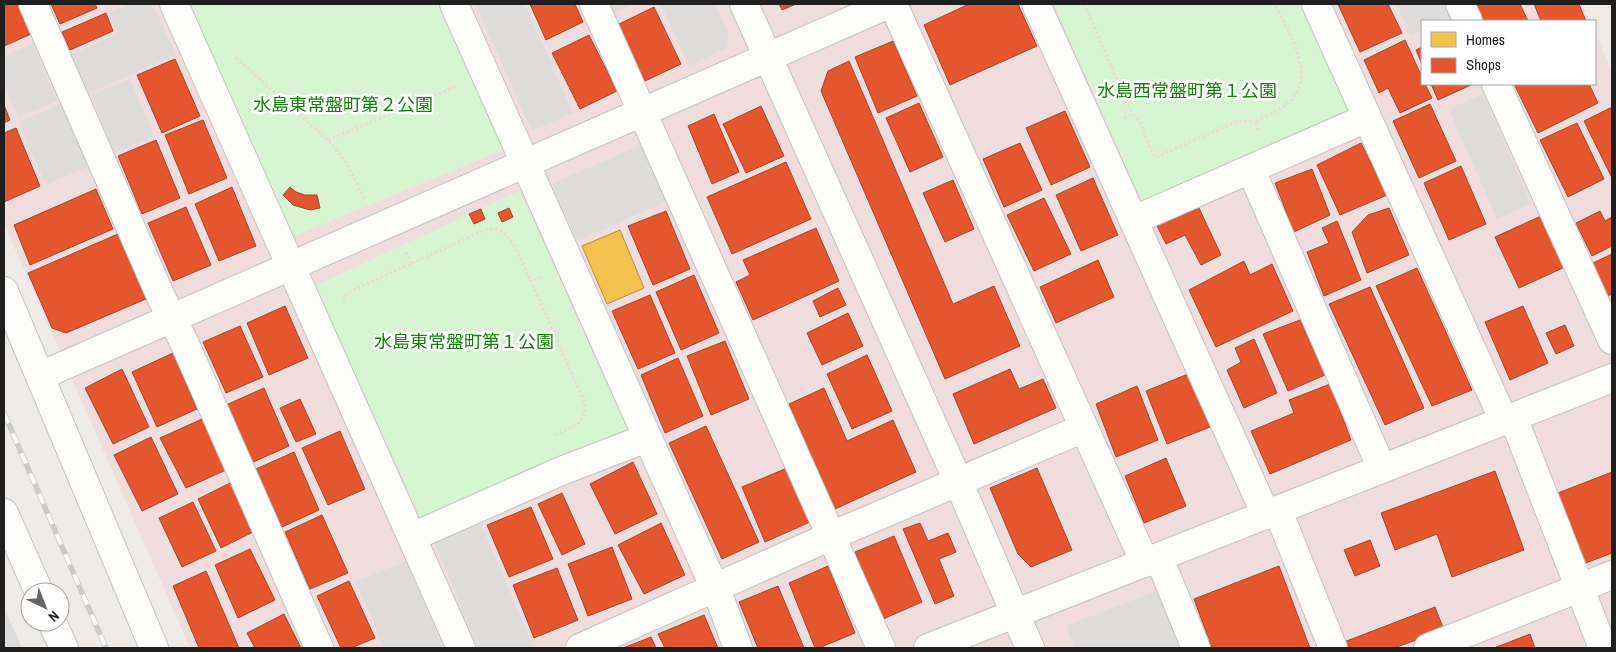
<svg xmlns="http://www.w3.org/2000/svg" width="1616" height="652" viewBox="0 0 1616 652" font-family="'Archivo Narrow','Noto Sans JP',sans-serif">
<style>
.commercial{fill:#efddde}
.park{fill:#d7f4d2}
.parking{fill:#dddcdb}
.homes{fill:#f2c14e;stroke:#b39040}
.shops{fill:#e4572e;stroke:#a9462a}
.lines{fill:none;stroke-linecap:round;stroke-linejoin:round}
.minor-casing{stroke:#c4c3c2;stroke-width:30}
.tertiary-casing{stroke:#c4c3c2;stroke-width:30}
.path{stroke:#ebd9d9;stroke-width:3;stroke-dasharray:2.5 2.5;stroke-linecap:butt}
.minor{stroke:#fcfcfb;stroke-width:28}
.tertiary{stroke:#fcfcfb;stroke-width:28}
.rail-casing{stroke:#cbcbca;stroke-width:5.5}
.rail{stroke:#fff;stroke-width:4;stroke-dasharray:11;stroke-linecap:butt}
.labels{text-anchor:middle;stroke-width:5;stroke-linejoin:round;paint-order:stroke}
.park-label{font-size:18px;fill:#118307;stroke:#fff}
</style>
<rect width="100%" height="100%" fill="#edeae7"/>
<!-- commercial -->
<polygon class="commercial" points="4,4 1582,4 1590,21 1422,21 1422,84 1595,84 1595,32 1612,72 1612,648 190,648 4,224"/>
<!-- park -->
<g class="park">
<polygon points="186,4 440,4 503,150 291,237"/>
<polygon points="1054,4 1306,4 1355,112 1143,204"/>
<polygon points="520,191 628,431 423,522 314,286"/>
</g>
<!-- parking -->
<g class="parking">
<polygon points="131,4 153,4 176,55 86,94 69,55 118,34 109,13"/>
<polygon points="479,4 525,4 573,113 532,131 476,5"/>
<polygon points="605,4 636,4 610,15"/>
<polygon points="661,4 715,4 729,35 726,48 689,66"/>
<polygon points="1396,4 1445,4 1451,16 1440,21 1422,21 1422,30 1411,35"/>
<polygon points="33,44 57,101 18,117 4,84 4,56"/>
<polygon points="130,79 154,136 115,153 91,95"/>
<polygon points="1483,94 1531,204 1497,219 1449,109"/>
<polygon points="62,104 89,166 46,185 19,122"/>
<polygon points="645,143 670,200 577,241 552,184"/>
<polygon points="480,522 534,648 478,648 434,542"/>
<polygon points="406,561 443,648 384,648 356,582"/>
<polygon points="1159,590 1182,648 1075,648 1066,626"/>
<polygon points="4,607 22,648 4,648"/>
</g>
<!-- homes -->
<polygon class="homes" points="620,230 644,288 607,304 582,246"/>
<!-- shops -->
<g class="shops">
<polygon points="4,4 18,4 31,34 4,46"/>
<polygon points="51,4 95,4 97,8 60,24"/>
<polygon points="530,4 575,4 583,22 546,40"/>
<polygon points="779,4 796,4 782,10"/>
<polygon points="969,4 1018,4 1037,46 950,85 924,25"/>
<polygon points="1338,4 1388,4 1402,33 1360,52"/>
<polygon points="1475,4 1520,4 1528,21 1484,21"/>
<polygon points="1534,4 1579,4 1586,21 1541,21"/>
<polygon points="654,7 681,64 645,81 617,25"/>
<polygon points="106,13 113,31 70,50 62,32"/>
<polygon points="589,35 617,91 580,109 552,53"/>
<polygon points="1405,40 1422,77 1422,84 1425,84 1432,98 1400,113 1388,88 1379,93 1364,60"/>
<polygon points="893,41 917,96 878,113 855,57"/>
<polygon points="1422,47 1422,64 1416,50"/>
<polygon points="175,59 200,116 162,133 137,75"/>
<polygon points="849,61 953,304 994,286 1020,346 945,379 821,91 828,71"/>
<polygon points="1431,84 1473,84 1438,100"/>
<polygon points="1514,84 1589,84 1598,103 1538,133"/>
<polygon points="919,103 943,157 910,172 886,118"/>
<polygon points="1430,104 1456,161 1419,178 1393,121"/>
<polygon points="4,105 10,120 4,123"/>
<polygon points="761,106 784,156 746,173 723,124"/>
<polygon points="1612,107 1612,178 1584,121"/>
<polygon points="1065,111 1090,167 1051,185 1026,128"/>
<polygon points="714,114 739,172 712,184 688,126"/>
<polygon points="203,120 227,178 189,194 165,135"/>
<polygon points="1577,123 1604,179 1568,197 1540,140"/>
<polygon points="16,128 40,186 4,202 4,133"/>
<polygon points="156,140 180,198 142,214 118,156"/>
<polygon points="1020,143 1042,190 1004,207 983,159"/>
<polygon points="1361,143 1387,195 1340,215 1317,165"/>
<polygon points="786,162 811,219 732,254 707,197"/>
<polygon points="1461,166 1486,224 1449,240 1424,183"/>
<polygon points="1312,169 1330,215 1294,232 1275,183"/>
<polygon points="1093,178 1118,235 1081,251 1056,195"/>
<polygon points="953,180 974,229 945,242 923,193"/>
<polygon points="232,187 256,246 219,261 195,204"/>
<polygon points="290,187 296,192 305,195 317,195 320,208 310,210 293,205 283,195"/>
<polygon points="96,189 113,229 30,265 14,225"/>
<polygon points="1044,198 1071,254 1034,271 1007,215"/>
<polygon points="186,207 211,265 173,281 148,223"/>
<polygon points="509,208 513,217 502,222 498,213"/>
<polygon points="1199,208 1221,255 1201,265 1185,235 1166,244 1157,226"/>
<polygon points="1389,208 1409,255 1367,273 1352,232 1368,215"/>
<polygon points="481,209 485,219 474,224 469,214"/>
<polygon points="666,211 690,269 653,285 628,226"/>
<polygon points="1600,211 1605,221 1612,217 1612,246 1592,256 1576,223"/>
<polygon points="1541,216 1565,267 1519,288 1495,237"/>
<polygon points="1337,221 1361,280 1324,296 1307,252 1329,243 1322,228"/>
<polygon points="816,228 839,281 753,320 736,282 750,275 743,260"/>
<polygon points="118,234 146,299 66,333 52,328 28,273"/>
<polygon points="1612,254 1612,294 1608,296 1593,263"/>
<polygon points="1098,260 1114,297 1056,323 1040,287"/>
<polygon points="1244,261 1250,275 1272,264 1293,311 1216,347 1189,290"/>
<polygon points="1417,268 1472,390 1432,406 1376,286"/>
<polygon points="694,275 719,333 681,350 656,292"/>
<polygon points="1370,287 1424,408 1385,425 1329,304"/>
<polygon points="838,288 846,305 820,317 813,301"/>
<polygon points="650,295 675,353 638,369 612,311"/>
<polygon points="285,306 308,358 269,375 247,323"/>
<polygon points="1523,306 1548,363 1510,380 1485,322"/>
<polygon points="848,313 863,346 822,365 807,333"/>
<polygon points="1300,320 1325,375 1288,391 1263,334"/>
<polygon points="1565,325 1574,346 1556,354 1546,333"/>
<polygon points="240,326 263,377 226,393 203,342"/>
<polygon points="1254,339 1277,393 1244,408 1227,370 1241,362 1235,348"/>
<polygon points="725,341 749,399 711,415 687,356"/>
<polygon points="173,353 197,409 157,427 132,372"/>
<polygon points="867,355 892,411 852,429 827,374"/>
<polygon points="678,358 703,416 665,433 641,375"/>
<polygon points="122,369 149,427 113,444 85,388"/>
<polygon points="1010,369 1019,389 1043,379 1056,408 974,444 953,394"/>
<polygon points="1188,374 1210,427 1167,444 1146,391"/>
<polygon points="1330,384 1351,440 1270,474 1251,431 1294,413 1289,400"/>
<polygon points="1137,386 1158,440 1116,457 1096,404"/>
<polygon points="264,388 289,446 251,463 226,405"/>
<polygon points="824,388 847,441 893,420 916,472 835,509 789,404"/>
<polygon points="300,399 316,434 296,442 280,408"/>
<polygon points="202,419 226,470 186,488 160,438"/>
<polygon points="706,426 759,542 722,559 669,443"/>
<polygon points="340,431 365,489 328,505 302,448"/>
<polygon points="151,437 178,494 142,511 114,455"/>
<polygon points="294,452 319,510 282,527 256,469"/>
<polygon points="1166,458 1186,506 1144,523 1125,476"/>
<polygon points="633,462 657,514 615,534 590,484"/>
<polygon points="787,468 810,522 765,542 742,487"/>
<polygon points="1037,468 1072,550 1031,567 1018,554 990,488"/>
<polygon points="1495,471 1524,550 1452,577 1437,534 1395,550 1381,513"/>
<polygon points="1612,472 1612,553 1583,564 1558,493"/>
<polygon points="232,482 255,531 221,548 198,499"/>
<polygon points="562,493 585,544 562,555 538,504"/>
<polygon points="193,502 216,551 182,567 159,518"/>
<polygon points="531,507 553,559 509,577 487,525"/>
<polygon points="322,515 348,573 310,589 285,532"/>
<polygon points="661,523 685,575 644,594 618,545"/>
<polygon points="920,523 928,541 948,533 956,552 939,559 954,596 935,604 903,529"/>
<polygon points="894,536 922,602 883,619 855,552"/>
<polygon points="1370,540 1380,566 1355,576 1344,550"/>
<polygon points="612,547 632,599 588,616 568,564"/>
<polygon points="250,549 275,600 238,618 215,565"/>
<polygon points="828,566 855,633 819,648 815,648 789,583"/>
<polygon points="1279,566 1310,648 1212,648 1194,599"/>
<polygon points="557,568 578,620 534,638 513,585"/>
<polygon points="206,571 239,648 199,648 173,586"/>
<polygon points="349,581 375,638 351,648 341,648 317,596"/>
<polygon points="778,586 804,648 758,648 739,602"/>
<polygon points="1435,607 1444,630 1394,648 1346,648 1344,642"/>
<polygon points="284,614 301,648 255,648 247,633"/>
<polygon points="704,615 718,648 665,648 658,634"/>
<polygon points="1530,634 1535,648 1494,648"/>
<polygon points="651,637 656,648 623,648"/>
</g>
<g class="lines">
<!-- minor casing -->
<g class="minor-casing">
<g id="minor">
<polyline points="33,4 162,299 184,342 319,648"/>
<polyline points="174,4 461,648"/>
<polyline points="454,4 721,602 738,648"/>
<polyline points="594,4 881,648"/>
<polyline points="893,4 1145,563"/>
<polyline points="1036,4 1266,515"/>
<polyline points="1316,4 1504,421"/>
<polyline points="1460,4 1468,21"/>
<polyline points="1496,84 1612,340"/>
<polyline points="1251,170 1382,469"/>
<polyline points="1134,220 1367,118"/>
<polyline points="4,291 154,648"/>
<polyline points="40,376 889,4"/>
<polyline points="1513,417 1603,648"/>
<polyline points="1278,511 1333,648"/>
<polyline points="4,513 39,592"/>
<polyline points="412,537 561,471 647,438"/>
<polyline points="1159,558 1196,648"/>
<polyline points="52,622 64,648"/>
<polyline points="580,648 831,536 1084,428"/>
<polyline points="1428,648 1612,575"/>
</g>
</g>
<!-- tertiary casing -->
<g class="tertiary-casing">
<g id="tertiary">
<polyline points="744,4 958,481 1030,648"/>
<polyline points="928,648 1612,378"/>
</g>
</g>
<!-- path -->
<g class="path">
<polyline points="1084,4 1132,114"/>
<polyline points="236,58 328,140 343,158 356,181 364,199"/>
<polyline points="1124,118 1132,114 1140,122 1153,155 1156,157 1238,121 1255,122"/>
<path d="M1258,130L1255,122C1264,117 1274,113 1282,108C1322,81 1289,35 1275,4"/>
<polyline points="328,140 455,87"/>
<polyline points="406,252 411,264"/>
<path d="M541,277L531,281L585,403C588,425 570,427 554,436"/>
<path d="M344,300V296L351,291L485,230C491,229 496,228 501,231C514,238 524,268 531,281"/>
</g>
<!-- minor -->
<use href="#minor" class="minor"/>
<!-- tertiary -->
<use href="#tertiary" class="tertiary"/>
<!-- rail casing -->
<g class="rail-casing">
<polyline id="rail" points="4,413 106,648"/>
</g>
<!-- rail -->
<use href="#rail" class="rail"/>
</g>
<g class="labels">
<!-- park labels -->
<g class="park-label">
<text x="1187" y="97">水島西常盤町第１公園</text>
<text x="343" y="111">水島東常盤町第２公園</text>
<text x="464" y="348">水島東常盤町第１公園</text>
</g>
</g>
<!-- border -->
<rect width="1616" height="652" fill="none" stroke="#1f1f1f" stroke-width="10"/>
<!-- legend -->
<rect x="1421" y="20" width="175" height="65" fill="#ffffff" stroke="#a5a5a5"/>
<rect x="1431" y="32" width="25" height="15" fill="#f2c14e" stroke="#a5a5a5"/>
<text x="1466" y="45" font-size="15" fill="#1f1f1f">Homes</text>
<rect x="1431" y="58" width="25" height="15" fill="#e4572e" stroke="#a5a5a5"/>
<text x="1466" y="70" font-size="15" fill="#1f1f1f">Shops</text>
<!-- north arrow -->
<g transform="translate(45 607) rotate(137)"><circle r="24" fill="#ffffff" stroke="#a5a5a5"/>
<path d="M0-4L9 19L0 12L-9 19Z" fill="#676665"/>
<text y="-8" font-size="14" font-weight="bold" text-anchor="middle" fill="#1f1f1f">N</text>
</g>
</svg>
